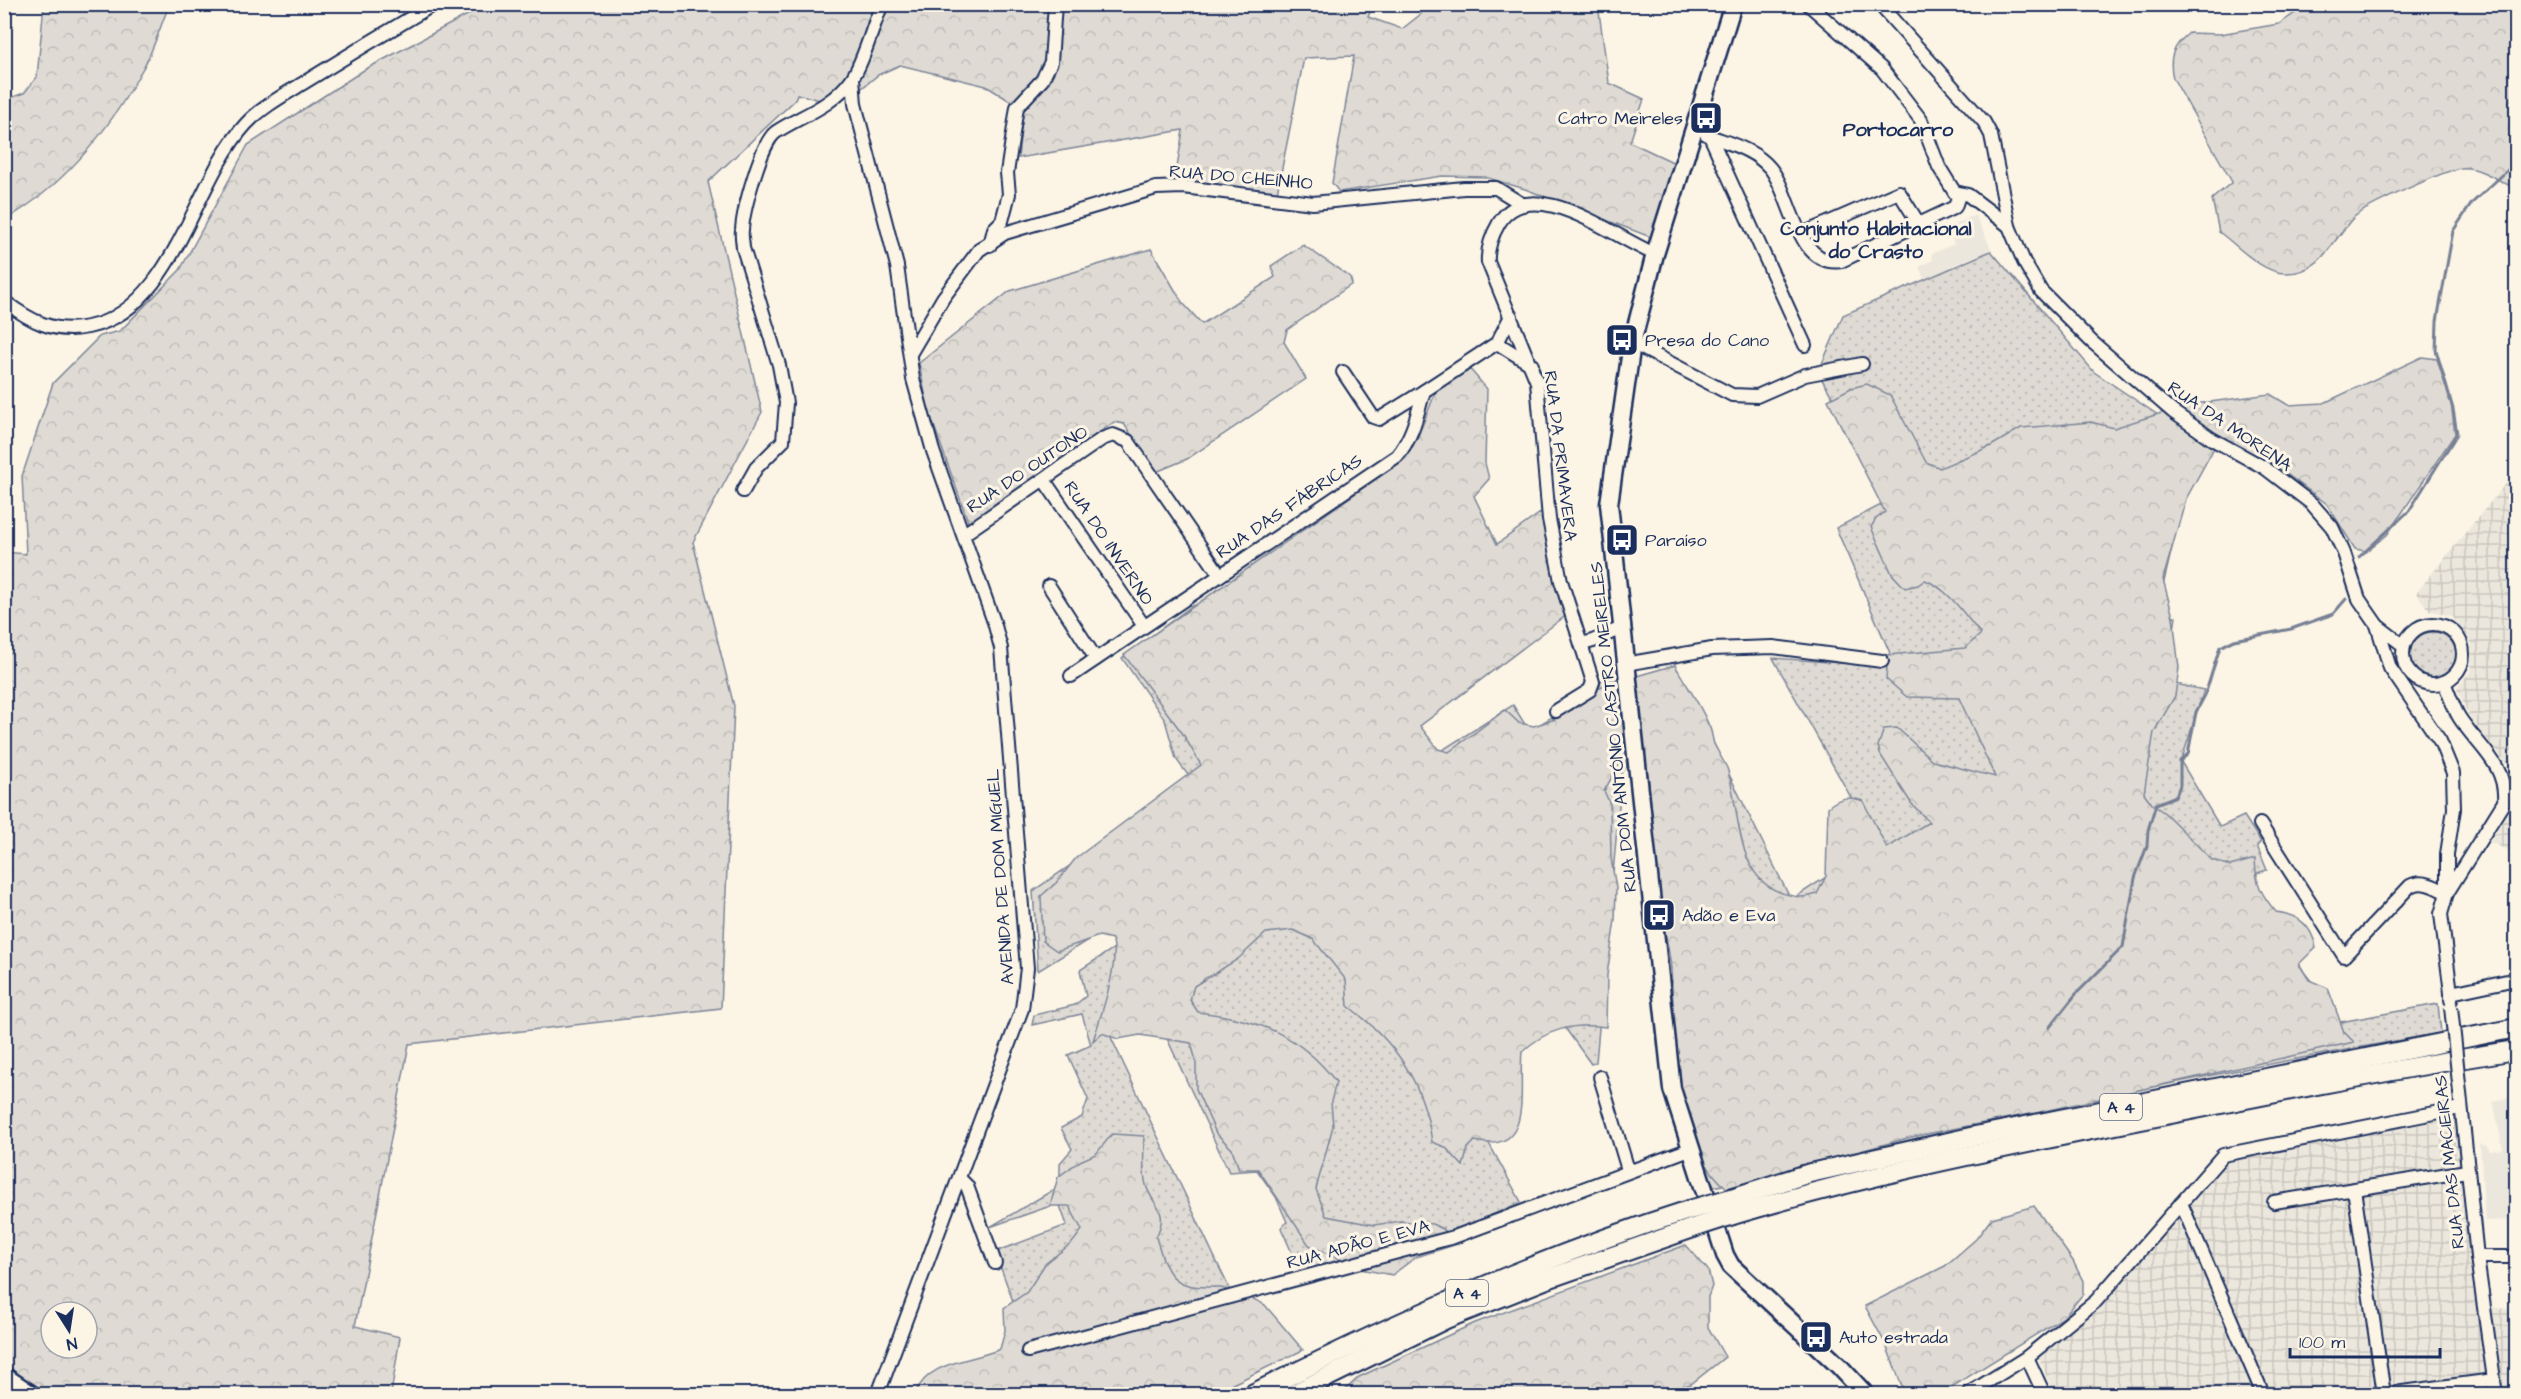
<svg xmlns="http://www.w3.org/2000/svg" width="2521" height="1399" viewBox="0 0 2521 1399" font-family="'Architects Daughter',sans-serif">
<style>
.built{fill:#ece7dc}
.industrial{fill:url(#industrial-grid)}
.grass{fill:url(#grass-dots);stroke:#7d8599;stroke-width:1.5}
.forest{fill:url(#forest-crowns);stroke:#7d8599;stroke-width:1.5;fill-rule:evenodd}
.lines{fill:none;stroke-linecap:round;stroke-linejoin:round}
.stream{stroke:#767f94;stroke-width:3}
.minor-casing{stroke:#1b2f5e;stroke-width:16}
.major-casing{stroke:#1b2f5e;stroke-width:21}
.highway-casing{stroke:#1b2f5e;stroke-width:22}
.minor{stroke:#fcf5e5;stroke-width:12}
.major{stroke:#fcf5e5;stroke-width:16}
.highway{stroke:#fcf5e5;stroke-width:18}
.minor-bridge-casing{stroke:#1b2f5e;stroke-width:16;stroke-linecap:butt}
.highway-bridge-casing{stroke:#1b2f5e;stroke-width:22;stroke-linecap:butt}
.minor-bridge{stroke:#fcf5e5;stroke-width:12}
.highway-bridge{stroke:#fcf5e5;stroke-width:18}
.labels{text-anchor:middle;stroke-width:6;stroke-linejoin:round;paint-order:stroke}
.shield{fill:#fcf5e5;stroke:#5e6a86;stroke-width:1.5}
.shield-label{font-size:16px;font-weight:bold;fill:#1b2f5e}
.poi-label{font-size:18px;fill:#1b2f5e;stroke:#fcf5e5;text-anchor:start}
.street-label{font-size:18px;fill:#1b2f5e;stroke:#fcf5e5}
.neighbourhood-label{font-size:20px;font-weight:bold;fill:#1b2f5e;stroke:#fcf5e5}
</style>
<defs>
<pattern id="industrial-grid" width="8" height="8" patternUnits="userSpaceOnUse" patternTransform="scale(1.5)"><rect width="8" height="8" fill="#ece7dc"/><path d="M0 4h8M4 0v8" fill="none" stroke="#cac6bf"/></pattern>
<pattern id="grass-dots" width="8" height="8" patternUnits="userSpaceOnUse" patternTransform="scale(1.5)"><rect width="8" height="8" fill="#dfdbd4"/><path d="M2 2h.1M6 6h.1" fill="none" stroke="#bfbcb8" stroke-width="1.8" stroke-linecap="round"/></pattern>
<pattern id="forest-crowns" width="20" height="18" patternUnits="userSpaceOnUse" patternTransform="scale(1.5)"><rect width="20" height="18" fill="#dfdbd4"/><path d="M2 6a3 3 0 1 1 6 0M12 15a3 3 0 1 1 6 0" fill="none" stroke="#bfbcb8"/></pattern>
</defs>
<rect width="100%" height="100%" fill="#fcf5e5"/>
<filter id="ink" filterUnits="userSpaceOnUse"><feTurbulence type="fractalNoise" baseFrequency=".0167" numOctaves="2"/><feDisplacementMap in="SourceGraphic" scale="12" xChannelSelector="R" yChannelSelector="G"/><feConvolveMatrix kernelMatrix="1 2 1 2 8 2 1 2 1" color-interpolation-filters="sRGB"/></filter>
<g filter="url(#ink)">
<!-- built -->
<g class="built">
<polygon points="1975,215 1992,250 1951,266 1953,271 1926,283 1919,267 1933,260 1931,254 1954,244 1947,228"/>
<polygon points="2516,1096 2516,1220 2485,1221 2480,1144 2487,1146 2490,1151 2503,1149 2493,1101"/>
</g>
<!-- industrial -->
<g class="industrial">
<polygon points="2516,471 2516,854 2490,842 2513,803 2512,771 2469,716 2457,689 2471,670 2472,644 2451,616 2429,610 2416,593"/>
<polygon points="2455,1118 2479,1306 2516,1310 2516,1394 2054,1394 2038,1357 2101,1306 2230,1160"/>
</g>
<!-- grass -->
<g class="grass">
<path d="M1991,251L2094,372L2210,450L2184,497L2158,607L2176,617L2166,682L2204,690L2181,762L2220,827L2244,816L2261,842L2257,846L2267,870L2257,873L2255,889L2304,972L2323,996L2324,1025L2438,1004L2441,1033C2196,1075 1951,1128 1710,1188L1682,1086L1637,683L1677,669L1791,900L1877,844L1773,658L1896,667L1836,528L1893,499L1818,373L1843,315Z"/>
<polygon points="1193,605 1208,625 1416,722 1438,753 1513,705 1529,731 1598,689 1599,681 1616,678 1630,761 1622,773 1596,1062 1591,1064 1563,1025 1509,1054 1450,1072 1521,1202 1451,1233 1364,1257 1300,1271 1281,1228 1287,1222 1276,1197 1257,1170 1229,1172 1151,1004 1109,1033 1230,1290 1028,1342 995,1252 1067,1225 1059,1203 990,1227 1060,1186 1060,1163 1072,1149 1061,1128 1082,1117 1088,1099 1068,1055 1091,1045 1082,1014 1032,1025 1034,1015 1075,1005 1086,996 1080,970 1122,943 1112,925 1038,971 1033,891 1127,827 1197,787 1176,759 1165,720 1122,658"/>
<circle cx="2433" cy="655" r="23"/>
</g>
<!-- forest -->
<g class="forest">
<path d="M1373,4L1368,17L1402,29L1421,14L1423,5H1598L1609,83L1644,99L1630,142L1677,164L1653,238L1525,189L1485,177L1442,176L1339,192L1332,183L1354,56L1304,58L1277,193L1175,180L1183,130L1018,158L1023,109L986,86L900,65L878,75L857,92L831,103L797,94L795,100L708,182L762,412L693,542L734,706L721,1008L409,1044L355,1326L400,1337L391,1394H5L4,552L26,554L22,476L53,383L100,336L120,331L180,270L248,145L364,70L486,5ZM51,1312H87V1348H51Z"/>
<path d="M44,5L168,4V8C160,27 154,49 143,68C110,129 65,185 5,220V100L24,93L37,77Z"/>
<path d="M2307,5H2516V189C2501,182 2479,166 2461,168C2448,169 2362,208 2353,218C2332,241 2321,274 2285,273C2262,273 2237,245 2219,232L2212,199L2232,182L2173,78C2168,57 2173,46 2189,33L2220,34L2279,24Z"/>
<polygon points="1303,245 1350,277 1352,284 1287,330 1284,342 1306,379 1187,459 1156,472 1124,424 1114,422 969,524 928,409 919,363 1010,291 1151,249 1182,302 1202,324 1275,277 1271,266"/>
<path d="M2422,357L2437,359L2451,403L2455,434L2387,535L2366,551L2355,549L2327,504L2277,467L2220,437L2186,499L2163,579L2173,617L2179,668L2175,696L2154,732L2144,793L2152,804L2166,814L2212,860L2230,866L2255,859C2256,884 2260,893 2276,912C2299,915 2311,925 2316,947L2299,964L2309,980L2328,988L2344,1032L2354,1042L2040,1112L1911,1137L1727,1188C1675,1148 1675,1030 1671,969C1669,944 1661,919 1658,893C1653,854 1653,815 1648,775L1621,761L1604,791L1610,804L1611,858L1616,888L1615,920L1607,975L1606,1027C1573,1023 1546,1029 1522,1052C1518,1089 1535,1156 1475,1141L1468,1148L1463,1166L1445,1147L1432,1142C1424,1083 1396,1042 1348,1006L1346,980L1313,939L1293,930L1266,933L1238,959L1194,986L1190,1000L1198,1012C1257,1019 1300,1034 1336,1082L1331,1102L1333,1126L1316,1189L1326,1216L1374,1225L1400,1221L1432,1224L1443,1229L1458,1244L1416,1257L1392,1275L1360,1269L1309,1245L1258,1169H1239L1232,1149L1216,1133L1196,1089V1061L1191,1043L1140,1035L1118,1039L1102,1033L1093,1041C1100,1018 1121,959 1112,939L1099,936L1057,951L1043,941L1041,896L1056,883L1076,858L1201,765L1183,734L1124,655L1406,458L1417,439L1436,391L1469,368L1487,389L1485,463L1489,479L1474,496L1497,544L1543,511L1568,614L1420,726L1438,749L1449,752L1505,710L1519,723L1534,726L1558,718L1602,686L1675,665C1686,685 1701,705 1709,726C1712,731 1712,738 1714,744C1718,752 1723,760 1727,768C1741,808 1733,877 1782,893C1796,897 1802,899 1817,894L1826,876L1828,807C1840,797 1848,796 1863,801L1887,848L1929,822L1911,803L1880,754L1878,746L1884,729L1897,728L1933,761L1995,777L1959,698L1907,697L1886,679L1888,655L1965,648L1981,634C1965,616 1949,589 1925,580L1918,585L1905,588L1892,574L1871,527L1876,519L1885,512L1828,400L1851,388L1867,384L1890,395L1926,462L1940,468L1991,446L2021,428L2091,422L2114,428L2187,405L2270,394L2288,405L2324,403Z"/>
<path d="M1112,1134L1144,1136C1144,1152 1142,1170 1146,1185C1153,1208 1170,1209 1156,1237C1167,1274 1171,1288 1211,1287C1222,1286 1255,1299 1265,1305L1303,1350L1212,1394H915C928,1360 971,1362 1000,1349L1005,1331L1004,1308L1027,1292L1045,1264L1073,1242L1082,1230L1069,1206H1050L1058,1177L1080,1161L1096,1154Z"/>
<polygon points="2034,1206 2073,1261 2083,1281 2083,1294 2064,1317 1947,1390 1905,1394 1886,1345 1865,1306 1945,1266 1976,1239 1992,1218"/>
<polygon points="1686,1245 1708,1270 1712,1286 1708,1297 1708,1327 1725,1357 1691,1384 1655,1394 1341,1394 1359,1377 1475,1323"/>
</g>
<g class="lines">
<!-- stream -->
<g class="stream">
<polyline points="2359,557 2409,511 2457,434 2453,409 2436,350 2437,321 2453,231 2472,203 2510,168 2516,166"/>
<polyline points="2049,1028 2076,994 2123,947 2135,878 2147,846 2148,830 2156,804 2176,796 2180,785 2180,761 2188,754 2196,712 2205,695 2220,647 2234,640 2291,629 2333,614 2346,599"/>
</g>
<!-- minor casing -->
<g class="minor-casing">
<g id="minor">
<polyline points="1879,4 1984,122 1991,135 2009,226 2024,262 2041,291 2091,341 2173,412 2212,439 2265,468 2312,504 2332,527 2344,553 2359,599 2377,625 2390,668 2440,741 2453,773 2454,809 2447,854 2447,893 2441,914 2451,993"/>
<polyline points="853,78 855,104 897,266 913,379 933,451 994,622 1001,648 1027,968 1022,1009 878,1394"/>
<polyline points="1706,134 1710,136 1805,345"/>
<path d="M1710,136C1731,144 1755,150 1770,168C1792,194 1796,268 1841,261L1955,207L1958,198L1939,167L1921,120L1882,69L1808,4"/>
<polyline points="1955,192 1968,195 2009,226"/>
<polyline points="1802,234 1899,192 1919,224"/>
<polyline points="990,245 994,229 1002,221 1009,194 1007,173 1017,107 1042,80 1051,62 1055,4"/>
<path d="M4,301C30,321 54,334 88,327C175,309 192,183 246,124C262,107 284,95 305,82C347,56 390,30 434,4"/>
<polyline points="1511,316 1497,343 1532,365"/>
<polyline points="1632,343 1732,395 1757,396 1805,375 1862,364"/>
<polyline points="910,354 943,298 979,250 1005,233 1156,188 1183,187 1313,203 1464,188 1496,188 1522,204"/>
<polyline points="1343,372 1373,417 1379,419 1424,391"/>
<polyline points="1044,480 1144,626"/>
<path d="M743,491L756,468L783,441L786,403L779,365L743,248C743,243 741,236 742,230C743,211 761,142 776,132C802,115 830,108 851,80C863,64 873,25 882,4"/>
<polyline points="964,534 1102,439 1113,435 1128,441 1220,575"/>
<polyline points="1049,586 1096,659"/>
<circle cx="2433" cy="654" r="30"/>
<polyline points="2378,626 2403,645"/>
<path d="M1581,643C1596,644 1607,631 1622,629"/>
<polyline points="1625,664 1712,649 1773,647 1882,661"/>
<path d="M1071,676L1397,456C1413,437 1417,414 1424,391L1497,343"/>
<path d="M2444,682C2449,694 2453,707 2459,717C2478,747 2507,764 2504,802L2447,893"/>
<path d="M1556,711L1590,690L1593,682L1561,581L1549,519L1537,382L1488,262C1487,249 1492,235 1499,223C1531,170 1616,239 1655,254"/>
<path d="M2260,824L2344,956L2410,886C2422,879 2436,887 2447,893"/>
<polyline points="2451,1000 2451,993 2516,979"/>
<polyline points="1600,1077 1628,1170"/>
<polyline points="2460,1093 2477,1257 2496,1394"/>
<polyline points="959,1178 967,1186 995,1263"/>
<polyline points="2354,1189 2384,1394"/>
<polyline points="2274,1202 2467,1171"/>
<polyline points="2181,1203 2263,1394"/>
<polyline points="2477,1257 2516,1257"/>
<polyline points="1028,1351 1454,1237 1690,1149"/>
<polyline points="2027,1357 2044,1394"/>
<polyline points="1968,1394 2027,1357 2096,1301 2223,1155 2460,1108"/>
<polyline points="2387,1394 2494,1380"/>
</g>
</g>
<!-- major casing -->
<g class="major-casing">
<g id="major">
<polyline points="1733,4 1655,254 1632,343 1609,504 1672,1089 1725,1255 1731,1266 1839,1366 1865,1394"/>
<polyline points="4,1376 31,1394"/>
</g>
</g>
<!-- highway casing -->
<g class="highway-casing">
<g id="highway">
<polyline points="1728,1199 1810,1173 1975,1136 2516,1028"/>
<path d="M1733,1215C1859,1177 1987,1151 2116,1125C2249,1098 2382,1071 2516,1050"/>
<path d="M1252,1394C1395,1323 1537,1258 1689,1210"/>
<polyline points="1293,1394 1446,1319 1547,1279 1693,1228"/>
</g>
</g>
<!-- minor -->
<use href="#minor" class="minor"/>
<!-- major -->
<use href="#major" class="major"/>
<!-- highway -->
<use href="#highway" class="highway"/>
<!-- minor-bridge casing -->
<g class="minor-bridge-casing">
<polyline id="minor-bridge" points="2451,1007 2460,1093"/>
</g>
<!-- highway-bridge casing -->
<g class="highway-bridge-casing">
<g id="highway-bridge">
<polyline points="1689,1210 1728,1199"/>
<polyline points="1693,1228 1733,1215"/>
</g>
</g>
<!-- minor-bridge -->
<use href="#minor-bridge" class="minor-bridge"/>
<!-- highway-bridge -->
<use href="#highway-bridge" class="highway-bridge"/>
</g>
</g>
<!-- icons -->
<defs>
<g id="bus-square" transform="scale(1.725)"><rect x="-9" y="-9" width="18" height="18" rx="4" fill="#1b2f5e" stroke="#fcf5e5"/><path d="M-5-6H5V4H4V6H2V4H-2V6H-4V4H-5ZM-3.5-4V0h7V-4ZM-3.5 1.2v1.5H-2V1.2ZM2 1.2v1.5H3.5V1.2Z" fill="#fff"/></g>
</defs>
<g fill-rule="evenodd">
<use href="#bus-square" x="1706" y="118"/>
<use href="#bus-square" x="1622" y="340"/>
<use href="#bus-square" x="1622" y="540"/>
<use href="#bus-square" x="1659" y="915"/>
<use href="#bus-square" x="1816" y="1337"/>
</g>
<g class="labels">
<!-- shield labels -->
<g class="shield">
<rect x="2100" y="1094" width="42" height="26" rx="4.5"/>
<rect x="1446" y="1280" width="42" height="26" rx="4.5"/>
</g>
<g class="shield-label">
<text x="2121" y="1113">A 4</text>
<text x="1467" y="1299">A 4</text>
</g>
<!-- poi labels -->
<g class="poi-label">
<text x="1683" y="124" text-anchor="end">Catro Meireles</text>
<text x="1645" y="346">Presa do Cano</text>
<text x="1645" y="546">Paraíso</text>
<text x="1682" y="921">Adão e Eva</text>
<text x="1839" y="1343">Auto estrada</text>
</g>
<!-- street labels -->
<g class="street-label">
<text transform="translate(1241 177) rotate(5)" y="6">RUA DO CHEÍNHO</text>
<text transform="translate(2230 426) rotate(34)" y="6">RUA DA MORENA</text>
<text transform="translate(1561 456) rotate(83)" y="6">RUA DA PRIMAVERA</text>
<text transform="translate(1027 469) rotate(-34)" y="6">RUA DO OUTONO</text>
<text transform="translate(1289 506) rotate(-34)" y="6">RUA DAS FÁBRICAS</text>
<text transform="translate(1109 543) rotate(56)" y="6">RUA DO INVERNO</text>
<text transform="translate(1613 727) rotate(-96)" y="6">RUA DOM ANTÓNIO CASTRO MEIRELES</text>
<text transform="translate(1000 877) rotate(-94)" y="6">AVENIDA DE DOM MIGUEL</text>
<text transform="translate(2449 1162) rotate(-96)" y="6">RUA DAS MACIEIRAS</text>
<text transform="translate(1358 1244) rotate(-15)" y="6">RUA ADÃO E EVA</text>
</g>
<!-- neighbourhood labels -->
<g class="neighbourhood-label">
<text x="1898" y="136">Portocarro</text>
<text x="1876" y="235">Conjunto Habitacional<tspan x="1876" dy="23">do Crasto</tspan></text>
</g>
</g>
<!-- margin -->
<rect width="2521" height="1399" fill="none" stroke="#fcf5e5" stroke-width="24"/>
<rect x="12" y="12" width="2497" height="1375" fill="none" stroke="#1b2f5e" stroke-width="2" filter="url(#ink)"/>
<!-- north arrow -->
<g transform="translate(69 1330) rotate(168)"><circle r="28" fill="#fcf5e5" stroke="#a2a6af" stroke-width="1.5"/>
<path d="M0-4.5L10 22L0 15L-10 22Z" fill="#1b2f5e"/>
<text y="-9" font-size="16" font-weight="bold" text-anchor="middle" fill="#1b2f5e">N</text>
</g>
<!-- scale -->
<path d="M2290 1348v9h150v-9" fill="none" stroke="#1b2f5e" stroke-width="3"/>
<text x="2299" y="1348" font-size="18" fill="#1b2f5e" stroke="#fcf5e5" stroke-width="4.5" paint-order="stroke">100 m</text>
</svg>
